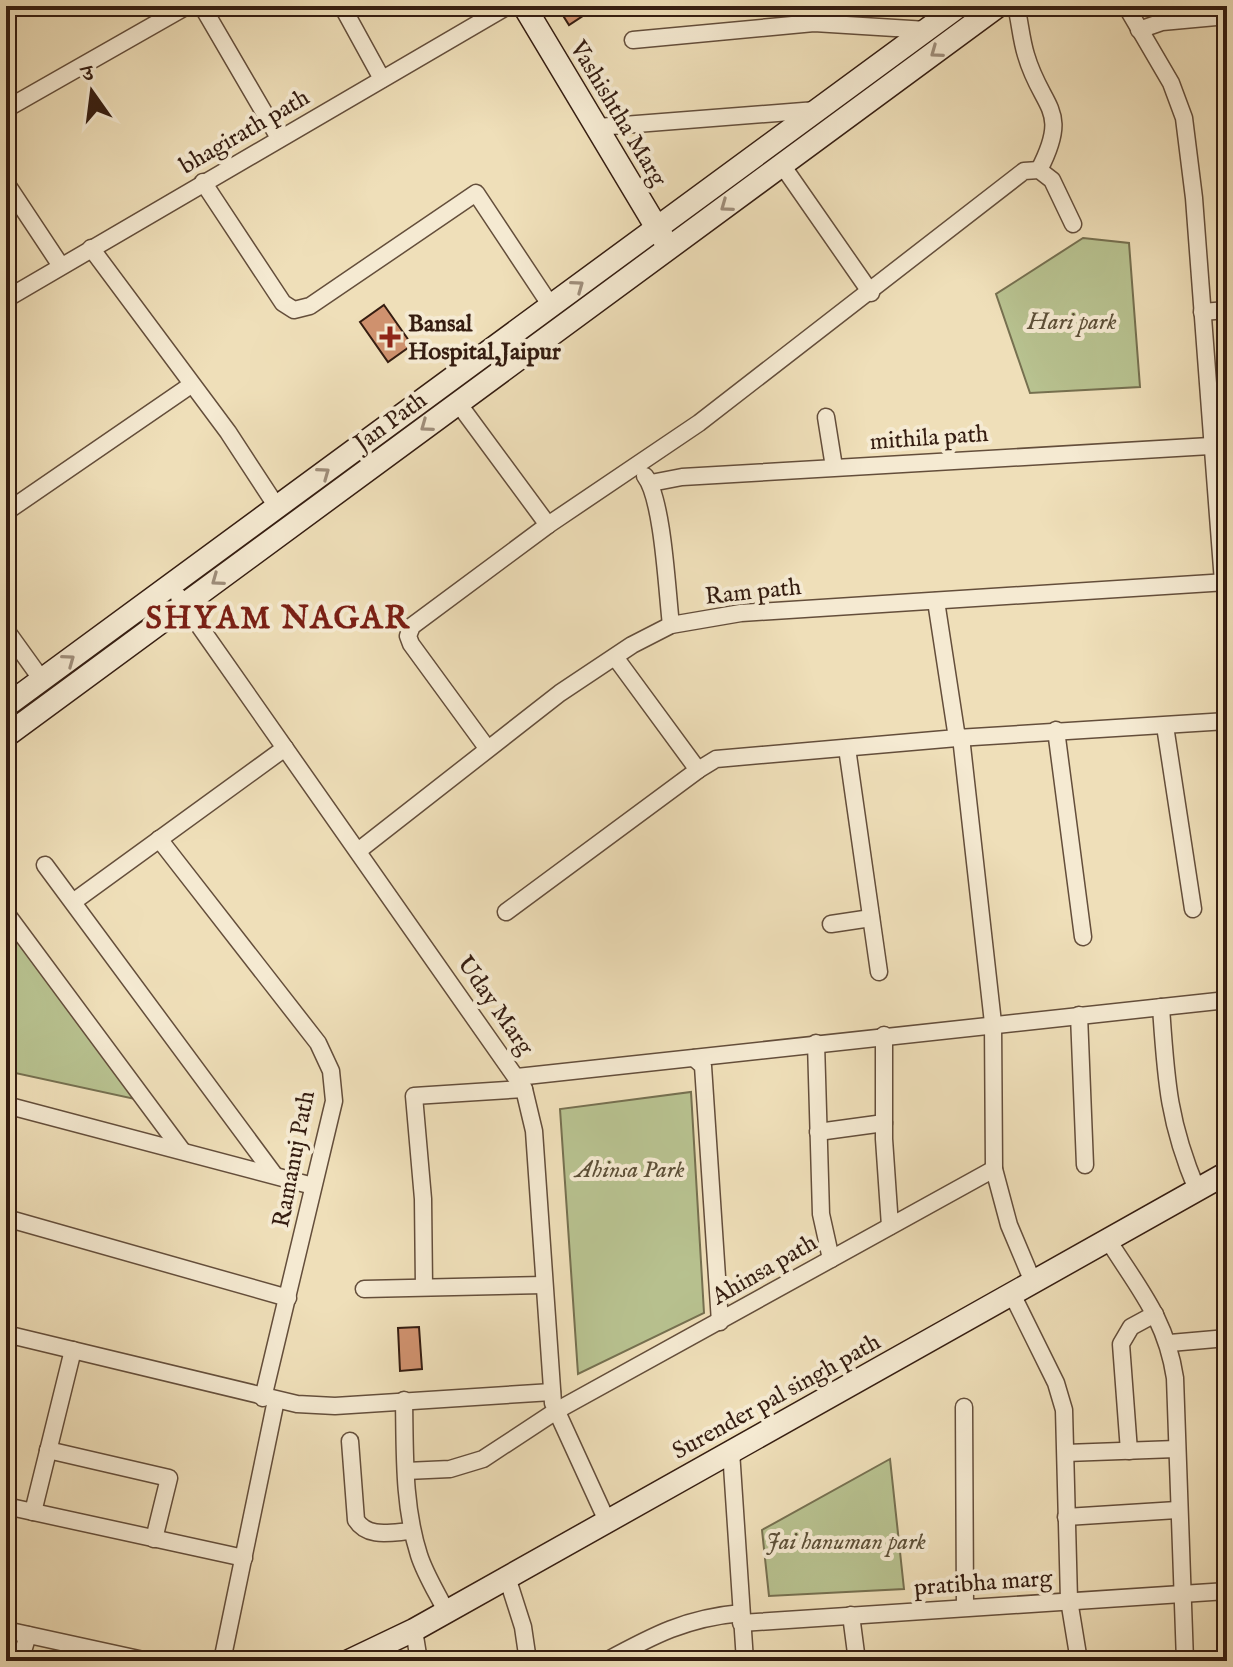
<svg xmlns="http://www.w3.org/2000/svg" width="1233" height="1667" viewBox="0 0 1233 1667" font-family="'IM FELL English','Noto Serif Devanagari',serif">
<style>
.green{fill:#b8c290;stroke:#767050;stroke-width:2}
.building{fill:#d0926f;stroke:#351d11;stroke-width:2}
.lines{fill:none;stroke-linecap:round;stroke-linejoin:round}
.street-casing{stroke:#644e3b;stroke-width:19}
.secondary-casing{stroke:#351d11;stroke-width:25}
.street{stroke:#f5ead2;stroke-width:16}
.secondary{stroke:#f5ead2;stroke-width:22}
.oneway{stroke:#9f8e7b}
.poi-dot{fill:#8f2418;stroke:#f5ead2;stroke-width:3}
.labels{text-anchor:middle;stroke-width:8;stroke-linejoin:round;paint-order:stroke}
.street-label{font-size:24px;fill:#351d11;stroke:#f5ead2}
.park-label{font-size:24px;font-style:italic;fill:#5c4f37;stroke:#f5ead2}
.poi-label{font-size:24px;font-weight:bold;fill:#351d11;stroke:#f5ead2;text-anchor:start}
.district-label{font-size:32px;font-weight:bold;letter-spacing:2px;fill:#7a1f14;stroke:#f5ead2}
</style>
<rect width="100%" height="100%" fill="#efdfb9"/>
<filter id="stains"><feTurbulence type="fractalNoise" baseFrequency=".0025" numOctaves="4"/><feColorMatrix values="0 0 0 0 .2 0 0 0 0 .09 0 0 0 0 .02 0 0 0 .5 -.17"/></filter>
<radialGradient id="worn" r=".72"><stop offset=".6" stop-color="#630" stop-opacity="0"/><stop offset="1" stop-color="#630" stop-opacity=".3"/></radialGradient>
<!-- green -->
<g class="green">
<polygon points="1083,238 1129,243 1140,387 1030,393 996,294"/>
<polygon points="6,925 144,1101 6,1071"/>
<polygon points="691,1092 704,1313 578,1374 560,1109"/>
<polygon points="890,1459 904,1589 769,1596 762,1530"/>
</g>
<!-- building -->
<g class="building">
<polygon points="557,6 598,6 569,25"/>
<polygon points="384,305 412,345 388,362 360,322"/>
<polygon points="419,1327 422,1369 400,1371 398,1328"/>
</g>
<g class="lines">
<!-- street casing -->
<g class="street-casing">
<g id="street">
<polyline points="202,6 279,138"/>
<polyline points="342,6 382,79"/>
<path d="M1016,6C1020,22 1021,39 1026,55C1042,110 1071,108 1039,170"/>
<polyline points="1126,6 1171,83 1184,118 1194,198 1223,582"/>
<polyline points="1139,30 1162,22 1227,16"/>
<polyline points="633,40 814,23 927,30"/>
<polyline points="6,109 187,6"/>
<polyline points="598,127 816,110"/>
<polyline points="782,165 871,293"/>
<polyline points="203,182 283,303 294,310 310,306 476,193 551,306"/>
<polyline points="6,183 61,266"/>
<polyline points="91,248 228,432 277,507"/>
<polyline points="6,299 508,6"/>
<polyline points="1202,312 1227,310"/>
<polyline points="458,403 548,525 412,626 408,636 411,644 487,748"/>
<polyline points="826,417 834,467"/>
<path d="M645,476C663,499 667,592 671,625"/>
<polyline points="651,483 682,477 1227,445"/>
<polyline points="6,512 191,385"/>
<polyline points="548,525 699,423 1024,171 1039,170 1052,180 1073,224"/>
<polyline points="179,597 524,1089 534,1131 553,1403 607,1521"/>
<polyline points="6,630 42,680"/>
<polyline points="1165,726 1193,909"/>
<polyline points="1056,730 1083,937"/>
<polyline points="961,737 993,1023 994,1169 1009,1225 1033,1282"/>
<polyline points="957,738 1227,721"/>
<polyline points="847,748 879,972"/>
<polyline points="698,770 716,759 957,738 936,601"/>
<polyline points="159,839 318,1043 331,1071 334,1101 263,1398"/>
<polyline points="358,851 560,693 632,645 671,625 741,613 1227,582"/>
<polyline points="45,865 273,1173"/>
<polyline points="73,902 285,748"/>
<polyline points="506,912 698,770 615,657"/>
<polyline points="6,913 181,1149"/>
<polyline points="831,924 871,918"/>
<path d="M1161,1007C1166,1080 1168,1121 1197,1190"/>
<polyline points="1079,1015 1085,1165"/>
<polyline points="884,1035 884,1139 890,1226"/>
<polyline points="816,1043 821,1214 831,1259"/>
<polyline points="694,1058 703,1066 720,1322"/>
<polyline points="517,1077 1227,1000"/>
<polyline points="6,1105 313,1186"/>
<polyline points="818,1132 884,1123"/>
<polyline points="6,1218 288,1298"/>
<path d="M1108,1240C1139,1289 1166,1319 1175,1378L1185,1661"/>
<polyline points="424,1287 423,1199 414,1096 524,1089"/>
<polyline points="364,1289 544,1285"/>
<polyline points="1012,1294 1056,1383 1064,1410 1069,1600 1079,1661"/>
<polyline points="6,1334 297,1404 335,1406 552,1392"/>
<polyline points="1170,1343 1227,1338"/>
<path d="M404,1400C405,1452 403,1505 419,1555C425,1574 437,1593 446,1611"/>
<polyline points="964,1407 965,1607"/>
<path d="M350,1441L356,1520C368,1539 392,1532 412,1531"/>
<polyline points="48,1450 169,1478 154,1539"/>
<polyline points="731,1451 745,1661"/>
<polyline points="1129,1451 1121,1344 1131,1327 1155,1314"/>
<polyline points="1066,1453 1176,1449"/>
<polyline points="406,1471 450,1469 483,1459 556,1411 994,1169"/>
<polyline points="6,1506 244,1558"/>
<polyline points="33,1512 73,1350"/>
<polyline points="1066,1517 1177,1510"/>
<polyline points="507,1577 523,1627 528,1661"/>
<polyline points="851,1615 857,1661"/>
<polyline points="741,1623 1227,1591"/>
<polyline points="6,1630 148,1661"/>
<polyline points="414,1630 419,1661"/>
<polyline points="20,1661 28,1635"/>
<polyline points="222,1661 276,1400"/>
<path d="M606,1661C654,1635 686,1618 741,1613"/>
</g>
</g>
<!-- secondary casing -->
<g class="secondary-casing">
<g id="secondary">
<polyline points="524,6 663,238"/>
<polyline points="6,706 959,6"/>
<polyline points="6,736 998,6"/>
<polyline points="349,1661 414,1630 1227,1173"/>
</g>
</g>
<!-- street -->
<use href="#street" class="street"/>
<!-- secondary -->
<use href="#secondary" class="secondary"/>
</g>
<!-- one-way arrows -->
<defs><path id="oneway-chevron" d="M-2-3.5L2.5 0L-2 3.5" fill="none" stroke-width="1.6" stroke-linecap="round" stroke-linejoin="round" transform="scale(2)"/></defs>
<g class="oneway">
<use href="#oneway-chevron" transform="translate(936 52) rotate(144)"/>
<use href="#oneway-chevron" transform="translate(726 206) rotate(144)"/>
<use href="#oneway-chevron" transform="translate(578 286) rotate(-36)"/>
<use href="#oneway-chevron" transform="translate(426 426) rotate(144)"/>
<use href="#oneway-chevron" transform="translate(324 473) rotate(-36)"/>
<use href="#oneway-chevron" transform="translate(217 580) rotate(144)"/>
<use href="#oneway-chevron" transform="translate(69 660) rotate(-36)"/>
</g>
<!-- markers -->
<path class="poi-dot" d="M386 325h8v8h8v8h-8v8h-8v-8h-8v-8h8z"/>
<g class="labels">
<!-- street labels -->
<g class="street-label">
<text transform="translate(619 113) rotate(59)" y="8">Vashishtha Marg</text>
<text transform="translate(244 131) rotate(-30)" y="8">bhagirath path</text>
<text transform="translate(390 421) rotate(-36)" y="8">Jan Path</text>
<text transform="translate(929 437) rotate(-4)" y="8">mithila path</text>
<text transform="translate(753 591) rotate(-6)" y="8">Ram path</text>
<text transform="translate(496 1005) rotate(55)" y="8">Uday Marg</text>
<text transform="translate(293 1159) rotate(-79)" y="8">Ramanuj Path</text>
<text transform="translate(764 1269) rotate(-30)" y="8">Ahinsa path</text>
<text transform="translate(776 1396) rotate(-29)" y="8">Surender pal singh path</text>
<text transform="translate(983 1582) rotate(-4)" y="8">pratibha marg</text>
</g>
<!-- park labels -->
<g class="park-label">
<text x="1072" y="329">Hari park</text>
<text x="630" y="1177">Ahinsa Park</text>
<text x="846" y="1549">Jai hanuman park</text>
</g>
<!-- poi labels -->
<g class="poi-label">
<text x="408" y="331">Bansal<tspan x="408" dy="28">Hospital,Jaipur</tspan></text>
</g>
<!-- district labels -->
<g class="district-label">
<text x="278" y="628">SHYAM NAGAR</text>
</g>
</g>
<!-- margin -->
<rect width="1233" height="1667" fill="none" stroke="#efdfb9" stroke-width="32"/>
<rect x="8" y="8" width="1217" height="1651" fill="none" stroke="#351d11" stroke-width="4"/>
<rect x="16" y="16" width="1201" height="1635" fill="none" stroke="#351d11" stroke-width="2"/>
<!-- north arrow -->
<g transform="translate(92 92) rotate(346)" stroke="#f5ead2" stroke-width="6" paint-order="stroke">
<path d="M0-6L14 30L0 20L-14 30Z" fill="#351d11"/>
<text y="-12" font-size="22" font-weight="bold" text-anchor="middle" fill="#351d11">उ</text>
</g>
<rect width="100%" height="100%" filter="url(#stains)"/>
<rect width="100%" height="100%" fill="url(#worn)"/>
</svg>
